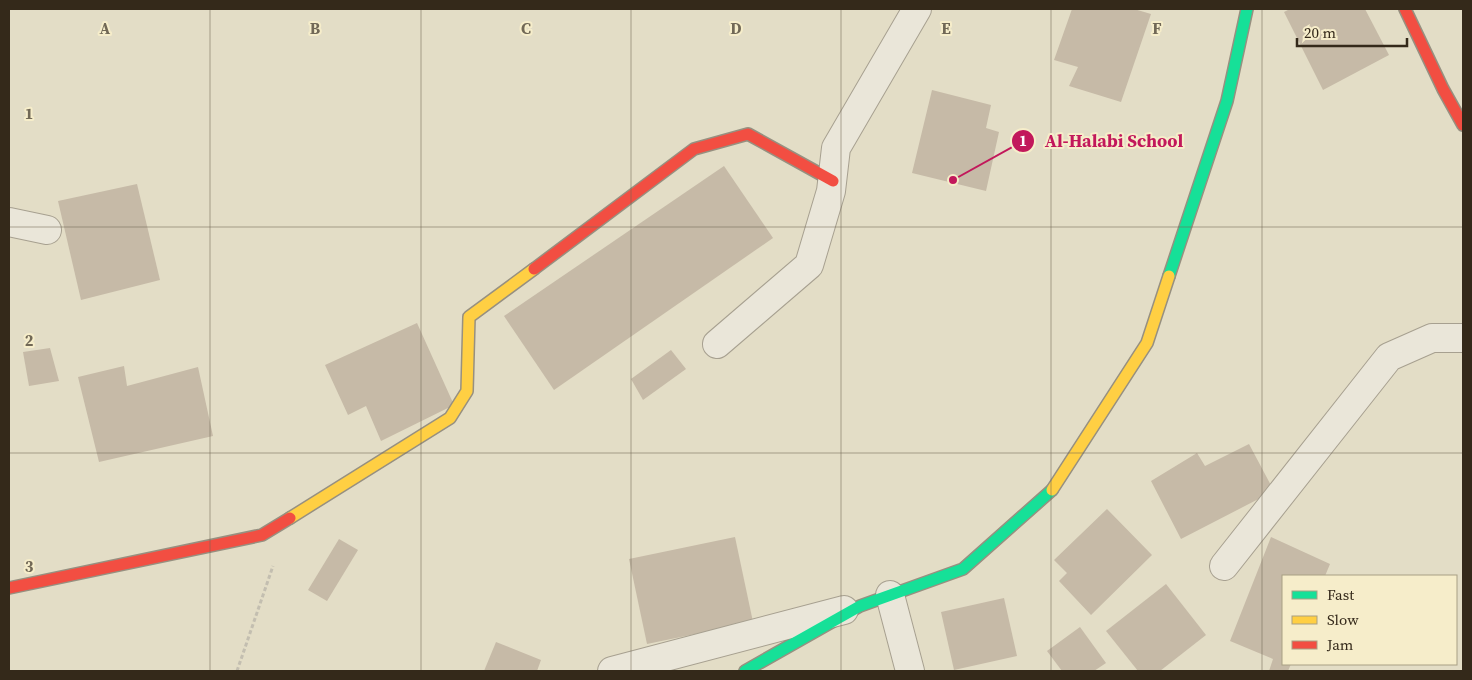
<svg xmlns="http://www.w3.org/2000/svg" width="1472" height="680" viewBox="0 0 1472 680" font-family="'Source Serif 4',serif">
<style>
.building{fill:#c6baa7}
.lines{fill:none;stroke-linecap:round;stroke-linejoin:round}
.street-casing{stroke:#a7a090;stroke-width:30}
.fast-casing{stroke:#979080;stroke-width:14}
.slow-casing{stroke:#979080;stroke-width:14}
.jam-casing{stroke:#979080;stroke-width:14}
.path{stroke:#c3beb0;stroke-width:3;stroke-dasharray:4 2.5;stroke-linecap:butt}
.street{stroke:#eae6d9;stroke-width:28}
.fast{stroke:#16e098;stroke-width:11}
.slow{stroke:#ffcf43;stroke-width:11}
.jam{stroke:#f24e42;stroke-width:11}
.grid{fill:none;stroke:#716856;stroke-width:1;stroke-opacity:0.55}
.grid-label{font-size:16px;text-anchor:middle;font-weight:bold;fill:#716856;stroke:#f6edca;stroke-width:4;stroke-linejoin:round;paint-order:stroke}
.leader{fill:none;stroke:#c2185b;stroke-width:2}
.callout-dot{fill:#c2185b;stroke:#f6edca;stroke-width:2}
.mark-label{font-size:15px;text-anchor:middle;font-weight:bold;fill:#fff}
.callout-label{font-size:18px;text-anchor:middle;font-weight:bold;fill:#c2185b;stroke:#f6edca;stroke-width:4;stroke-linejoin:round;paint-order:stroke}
</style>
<rect width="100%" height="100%" fill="#e3ddc6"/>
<!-- building -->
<g class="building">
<polygon points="1072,9 1134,9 1151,14 1121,102 1069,86 1078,67 1054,60"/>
<polygon points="1290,9 1365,9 1389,55 1323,90 1284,12"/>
<polygon points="932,90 991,105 986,128 999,132 986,191 912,173"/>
<polygon points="724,166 773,238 554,390 504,316"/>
<polygon points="137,184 160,280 81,300 58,201"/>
<polygon points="417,323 454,405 381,441 366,406 348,415 325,365"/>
<polygon points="50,348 59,381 29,386 23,352"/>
<polygon points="671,350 686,369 643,400 631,379"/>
<polygon points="124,366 127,386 198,367 213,436 99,462 78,377"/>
<polygon points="1249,444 1274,491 1181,539 1151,481 1197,453 1205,466"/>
<polygon points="1107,509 1152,555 1091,615 1059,581 1067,573 1054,560"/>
<polygon points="735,537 753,622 647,644 629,559"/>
<polygon points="1271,537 1330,564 1325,576 1283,576 1283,664 1291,664 1288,671 1269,671 1273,659 1230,641"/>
<polygon points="339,539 358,550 327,601 308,590"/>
<polygon points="1166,584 1206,635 1160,671 1138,671 1106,631"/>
<polygon points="1004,598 1017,656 954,670 941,612"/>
<polygon points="1080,627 1106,663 1094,671 1062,671 1047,651"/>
<polygon points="496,642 541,660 537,671 484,671"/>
</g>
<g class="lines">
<!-- street casing -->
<g class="street-casing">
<g id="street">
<polyline points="9,222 47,230"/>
<polyline points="717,344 809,265 831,191 836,148 917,9"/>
<polyline points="1224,566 1389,357 1432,338 1463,338"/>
<polyline points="890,595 910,671"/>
<polyline points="612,671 844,610"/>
</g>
</g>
<!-- fast casing -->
<g class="fast-casing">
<g id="fast">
<polyline points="1169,276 1227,101 1247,9"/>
<polyline points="745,671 860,606 963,569 1052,490"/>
</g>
</g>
<!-- slow casing -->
<g class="slow-casing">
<g id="slow">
<polyline points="1052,490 1147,343 1169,276"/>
<polyline points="290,518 450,418 467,391 469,317 534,269"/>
</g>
</g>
<!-- jam casing -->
<g class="jam-casing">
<g id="jam">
<polyline points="1405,9 1443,89 1463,125"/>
<polyline points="534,269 694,149 748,134 833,181"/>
<polyline points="9,588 262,535 290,518"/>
</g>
</g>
<!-- path -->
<polyline class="path" points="237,671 273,566"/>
<!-- street -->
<use href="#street" class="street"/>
<!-- fast -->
<use href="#fast" class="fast"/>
<!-- slow -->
<use href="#slow" class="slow"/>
<!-- jam -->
<use href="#jam" class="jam"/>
</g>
<!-- grid -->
<path class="grid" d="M210,9V671M421,9V671M631,9V671M841,9V671M1051,9V671M1262,9V671M9,227H1463M9,453H1463"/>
<g class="grid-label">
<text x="105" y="34">A</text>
<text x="315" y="34">B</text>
<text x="526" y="34">C</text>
<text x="736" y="34">D</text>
<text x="946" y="34">E</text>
<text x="1157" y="34">F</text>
<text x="29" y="119">1</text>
<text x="29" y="346">2</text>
<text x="29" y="572">3</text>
</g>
<!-- callouts -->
<path class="leader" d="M953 180L1023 141"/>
<g class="callout-dot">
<circle cx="953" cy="180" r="5"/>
<circle cx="1023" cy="141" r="12"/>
</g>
<g class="mark-label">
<text x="1023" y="146">1</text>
</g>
<g class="callout-label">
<text x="1114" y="147">Al-Halabi School</text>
</g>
<!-- border -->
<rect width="1472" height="680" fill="none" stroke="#34291a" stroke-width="20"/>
<!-- legend -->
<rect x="1282" y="575" width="175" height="90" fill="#f6edca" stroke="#a89f84"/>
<rect x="1292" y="591" width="25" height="8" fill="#16e098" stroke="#a89f84"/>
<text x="1327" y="600" font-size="15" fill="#34291a">Fast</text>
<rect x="1292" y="616" width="25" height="8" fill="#ffcf43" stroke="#a89f84"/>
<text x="1327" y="625" font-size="15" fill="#34291a">Slow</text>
<rect x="1292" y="641" width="25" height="8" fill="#f24e42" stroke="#a89f84"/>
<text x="1327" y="650" font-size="15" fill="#34291a">Jam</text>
<!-- scale -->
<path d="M1297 38v8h110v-8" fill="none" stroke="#34291a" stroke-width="2.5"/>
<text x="1304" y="38" font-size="15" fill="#34291a" stroke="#f6edca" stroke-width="4" paint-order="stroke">20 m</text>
</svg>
